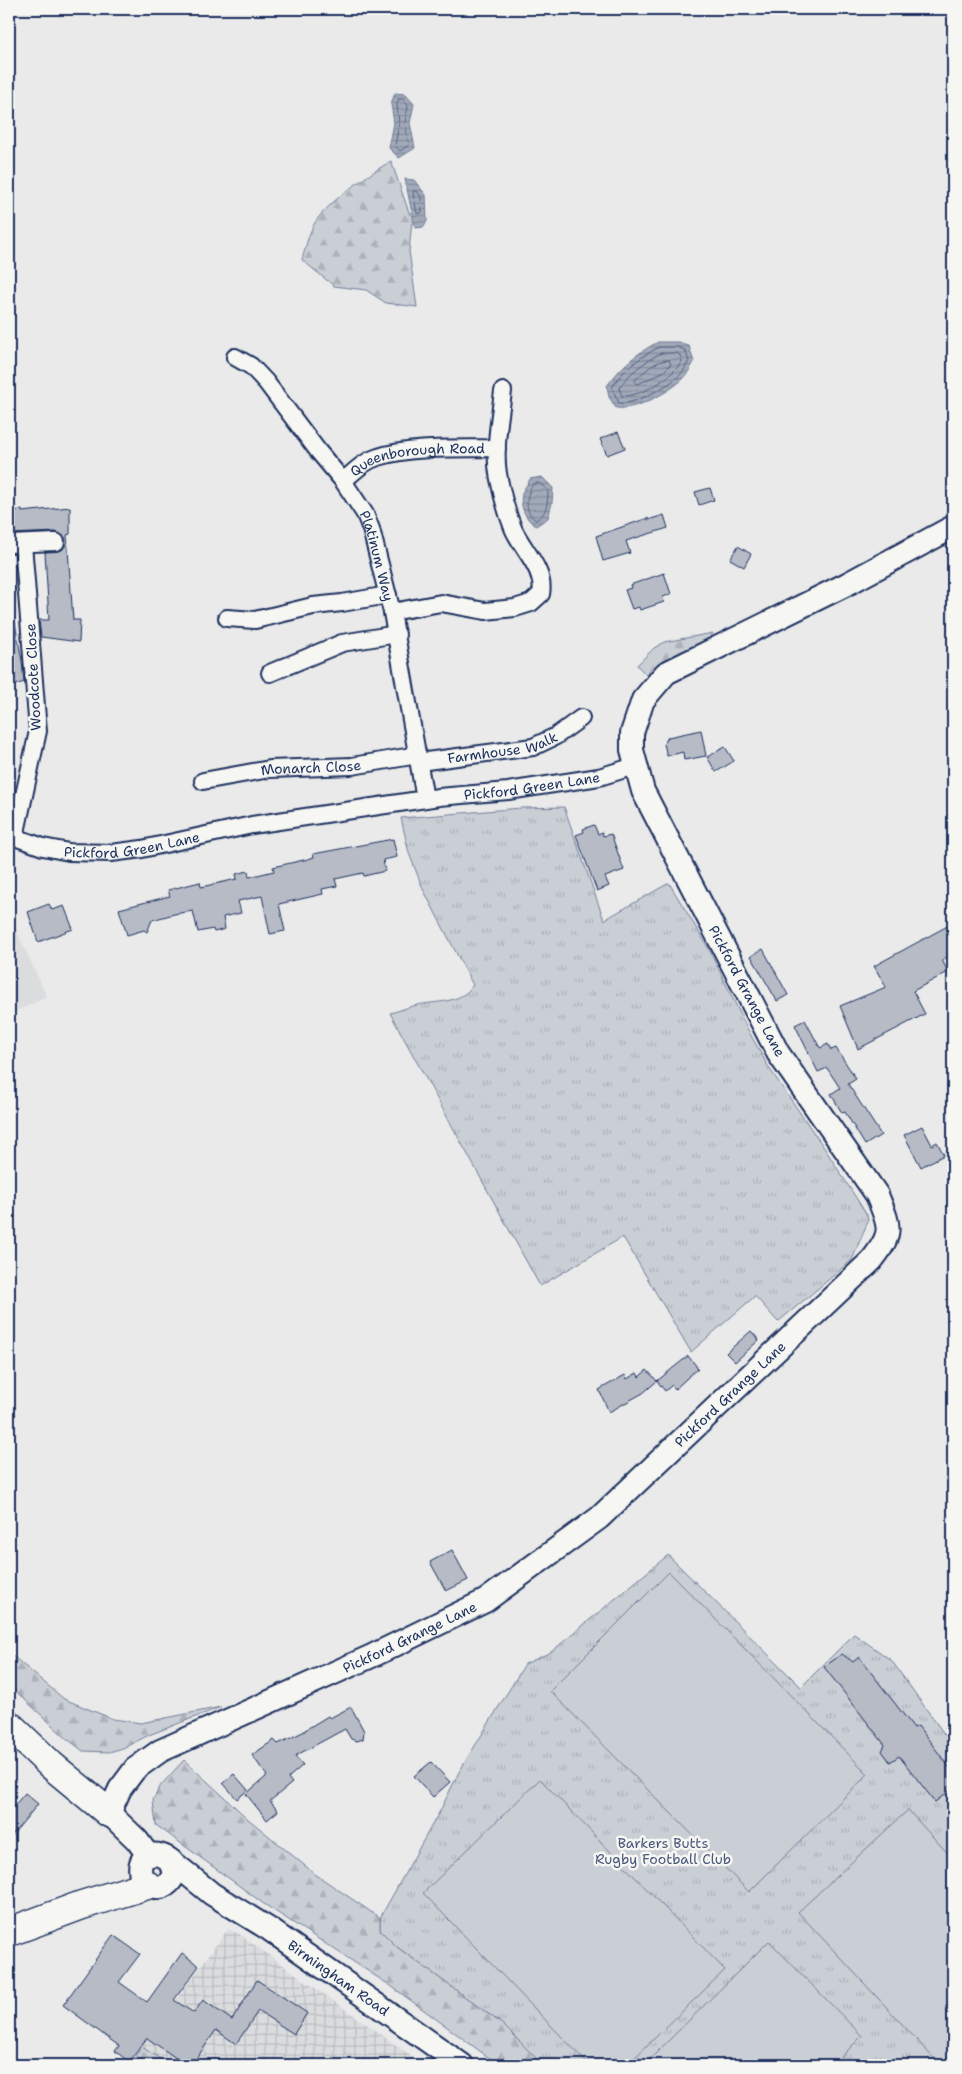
<svg xmlns="http://www.w3.org/2000/svg" width="962" height="2074" viewBox="0 0 962 2074" font-family="'Shantell Sans',sans-serif">
<style>
.built{fill:#dadcde}
.industrial{fill:url(#industrial-grid)}
.grass{fill:url(#grass-tufts);stroke:#727e9a}
.forest{fill:url(#forest-firs);stroke:#727e9a}
.garden{fill:#caced5;stroke:#727e9a}
.water{fill:url(#water-rules);stroke:#6c7995}
.lines{fill:none;stroke-linecap:round;stroke-linejoin:round}
.shore{stroke:#516083;stroke-width:1}
.building{fill:#b6bbc6;stroke:#1b2f5e}
.street-casing{stroke:#1b2f5e;stroke-width:20}
.secondary-casing{stroke:#1b2f5e;stroke-width:26}
.highway-casing{stroke:#1b2f5e;stroke-width:31}
.street{stroke:#f6f6f2;stroke-width:16}
.secondary{stroke:#f6f6f2;stroke-width:22}
.highway{stroke:#f6f6f2;stroke-width:28}
.labels{text-anchor:middle;stroke-width:5;stroke-linejoin:round;paint-order:stroke}
.street-label{font-size:14px;fill:#1b2f5e;stroke:#f6f6f2}
.park-label{font-size:14px;fill:#47577c;stroke:#f6f6f2}
</style>
<defs>
<pattern id="industrial-grid" width="8" height="8" patternUnits="userSpaceOnUse" patternTransform="scale(1.25)"><rect width="8" height="8" fill="#dadcde"/><path d="M0 4h8M4 0v8" fill="none" stroke="#babdc1"/></pattern>
<pattern id="grass-tufts" width="24" height="20" patternUnits="userSpaceOnUse" patternTransform="scale(1.25)"><rect width="24" height="20" fill="#caced5"/><path d="M3 7l-1-3M5 7V3M7 7l1-3M15 17l-1-3M17 17v-4M19 17l1-3" fill="none" stroke="#adb1b9"/></pattern>
<pattern id="forest-firs" width="22" height="20" patternUnits="userSpaceOnUse" patternTransform="scale(1.25)"><rect width="22" height="20" fill="#caced5"/><path d="M5 1l3.5 6h-7zM16 11l3.5 6h-7z" fill="#adb1b9"/></pattern>
<pattern id="water-rules" width="6" height="5" patternUnits="userSpaceOnUse" patternTransform="scale(1.25)"><rect width="6" height="5" fill="#a2aaba"/><path d="M0 2.5h6" fill="none" stroke="#838b9a"/></pattern>
</defs>
<rect width="100%" height="100%" fill="#e9eae9"/>
<filter id="ink" filterUnits="userSpaceOnUse"><feTurbulence type="fractalNoise" baseFrequency=".02" numOctaves="2"/><feDisplacementMap in="SourceGraphic" scale="10" xChannelSelector="R" yChannelSelector="G"/><feConvolveMatrix kernelMatrix="1 2 1 2 8 2 1 2 1" color-interpolation-filters="sRGB"/></filter>
<g filter="url(#ink)">
<!-- built -->
<polygon class="built" points="9,915 47,997 9,1014"/>
<!-- industrial -->
<polygon class="industrial" points="228,1929 239,1934 424,2065 170,2065 142,2047"/>
<!-- grass -->
<g class="grass">
<path d="M564,807L604,920L669,883L709,949L748,1030L769,1068L825,1149L867,1215L868,1221L852,1260L778,1322L755,1296L691,1352L623,1237L540,1286L390,1013C399,1011 408,1007 417,1005C436,1001 461,1004 473,985L423,889L409,853L401,818L522,808Z"/>
<polygon points="668,1555 801,1687 854,1634 891,1660 947,1738 953,1749 953,2065 543,2065 502,2024 397,1947 380,1930 380,1918 441,1809 459,1772 525,1664 551,1652"/>
</g>
<!-- forest -->
<g class="forest">
<path d="M391,161L412,221L409,251L417,307L386,303L366,290L334,286L302,260C305,249 308,236 313,226C325,203 368,175 391,161Z"/>
<polygon points="713,633 709,639 680,652 646,675 637,665 654,648 664,642"/>
<polygon points="9,1653 64,1699 113,1719 141,1723 221,1707 149,1735 123,1748 109,1752 83,1751 65,1737 9,1685"/>
<polygon points="184,1760 247,1818 315,1874 380,1918 380,1930 397,1947 502,2024 543,2065 499,2065 391,1986 264,1904 156,1825 153,1800 161,1785"/>
<polygon points="142,2047 170,2065 129,2065"/>
</g>
<!-- garden -->
<g class="garden">
<polygon points="669,1572 868,1774 749,1892 550,1691"/>
<polygon points="540,1779 725,1970 627,2065 589,2065 423,1893"/>
<polygon points="908,1810 953,1859 953,2059 946,2065 940,2065 798,1912"/>
<polygon points="769,1941 862,2036 833,2065 644,2065"/>
</g>
<!-- water -->
<g class="water">
<polygon points="395,93 405,94 414,104 410,123 415,148 399,158 389,148 394,123 391,104"/>
<polygon points="405,179 414,180 426,195 427,221 424,227 415,228"/>
<path d="M658,342H678L689,346L694,362C691,367 688,374 684,378C670,392 635,411 616,408L609,397L607,386C621,366 637,353 658,342Z"/>
<path d="M542,477L553,488L552,503L548,518L536,526C526,520 519,506 522,494C523,489 528,484 530,479Z"/>
</g>
<g class="lines">
<!-- shore -->
<g class="shore">
<polygon points="399,99 403,99 408,106 405,123 409,145 400,151 395,146 399,124 397,105"/>
<polygon points="414,191 417,191 421,197 422,212 420,214 417,213 413,193"/>
<path d="M659,347H677L685,350L689,361C686,366 684,371 680,375C670,385 633,406 619,403L612,388C622,369 641,357 659,347Z"/>
<path d="M661,353H676L680,355L682,361C673,377 641,397 622,396L619,388C630,372 644,362 661,353Z"/>
<path d="M669,360L671,364L663,372L638,384L635,383V380C645,371 655,360 669,360Z"/>
<path d="M539,483L548,490C548,501 547,515 536,520C523,512 526,495 533,484Z"/>
</g>
</g>
<!-- building -->
<g class="building">
<polygon points="618,432 625,448 607,455 600,439"/>
<polygon points="710,488 714,500 699,505 695,492"/>
<polygon points="70,507 70,534 67,535 73,620 80,620 79,642 41,637 39,620 49,620 45,552 62,550 65,546 65,537 56,532 9,534 9,511 22,510 22,512"/>
<polygon points="664,515 668,528 626,541 630,553 603,561 596,536 648,518 648,520"/>
<polygon points="738,546 751,554 744,567 730,559"/>
<polygon points="664,573 671,594 663,597 664,602 640,610 639,607 632,609 625,590 631,588 630,585"/>
<polygon points="15,623 22,661 24,682 9,687 9,624"/>
<polygon points="701,730 706,756 684,760 683,752 667,756 664,744 668,737"/>
<polygon points="725,747 734,761 716,772 707,757"/>
<polygon points="594,825 598,834 602,832 603,836 611,834 624,870 605,877 609,886 597,891 576,835 584,832 583,829"/>
<polygon points="393,839 397,857 383,860 385,871 364,876 363,873 335,879 337,886 322,889 323,894 279,904 285,931 270,934 262,896 238,901 241,913 223,917 225,929 214,932 213,929 198,932 193,911 174,914 152,920 147,932 144,930 127,935 119,909 170,896 168,890 200,882 201,887 237,879 236,874 248,871 249,877 274,871 273,867 308,859 314,857 313,854"/>
<polygon points="49,904 52,910 64,906 73,929 38,942 28,912"/>
<polygon points="953,923 953,954 942,960 948,972 913,991 925,1014 858,1049 840,1006 886,987 874,966"/>
<polygon points="763,949 788,995 777,1001 751,956"/>
<polygon points="805,1020 820,1048 828,1044 831,1050 836,1048 856,1079 848,1084 881,1135 865,1145 845,1112 842,1113 831,1094 840,1088 827,1068 818,1072 795,1025"/>
<polygon points="922,1126 932,1145 937,1142 944,1155 921,1167 904,1135"/>
<polygon points="751,1331 759,1340 735,1362 726,1353"/>
<polygon points="688,1356 698,1368 675,1389 672,1385 665,1391 657,1381 643,1393 609,1412 599,1390 625,1375 627,1379 637,1373 639,1377 647,1370 657,1381"/>
<polygon points="452,1550 468,1580 446,1591 430,1562"/>
<polygon points="842,1654 853,1662 859,1657 914,1728 918,1726 953,1772 953,1788 935,1802 899,1756 890,1762 882,1751 885,1745 824,1667"/>
<polygon points="351,1707 364,1731 363,1739 357,1741 351,1739 345,1729 295,1756 303,1765 288,1778 292,1783 270,1801 278,1811 267,1820 246,1794 267,1776 252,1755 274,1740 278,1744 305,1731 305,1730 328,1716 330,1718"/>
<polygon points="431,1762 450,1782 433,1797 414,1776"/>
<polygon points="234,1774 248,1790 237,1799 223,1783"/>
<polygon points="25,1793 38,1804 9,1839 9,1812"/>
<polygon points="113,1935 140,1954 119,1982 147,2002 182,1953 199,1966 174,2000 194,2013 203,2000 232,2020 257,1980 307,2013 294,2034 258,2011 236,2044 216,2030 192,2065 186,2065 147,2038 129,2062 115,2051 119,2046 63,2005"/>
</g>
<g class="lines">
<!-- street casing -->
<g class="street-casing">
<g id="street">
<path id="s1" d="M235,357L251,366L266,382L318,451L343,481L365,514L371,529L392,612L425,799"/>
<path id="s2" d="M343,481C354,472 364,461 378,457C412,446 461,449 497,448"/>
<polyline points="9,544 56,542"/>
<path d="M392,612L441,603L485,611L515,608L531,603L541,594C546,570 521,548 513,528C507,513 502,495 499,479C493,451 500,419 503,391"/>
<polyline points="227,618 255,620 313,606 342,603 388,595"/>
<polyline points="270,673 342,643 397,634"/>
<path id="s3" d="M419,762L533,747L556,736L581,718"/>
<path id="s4" d="M203,781L270,769L352,766L418,755"/>
<path id="s5" d="M9,835L43,847L69,852L111,853L142,849L252,825L439,797L508,791L599,777L635,766"/>
<polyline points="15,837 38,731 23,544"/>
</g>
</g>
<!-- secondary casing -->
<g class="secondary-casing">
<g id="secondary">
<path id="s6" d="M148,1855L137,1840L109,1813L120,1789L135,1769L160,1751L374,1655L485,1601L599,1518L872,1260C894,1232 890,1227 877,1195L778,1053L643,791L632,750V733L643,700L666,673L847,584L953,527"/>
<path id="s7" d="M170,1860L174,1874C169,1890 152,1891 142,1879C134,1856 153,1848 170,1860L212,1894L269,1929L462,2065"/>
</g>
</g>
<!-- highway casing -->
<g class="highway-casing">
<g id="highway">
<polyline points="9,1725 51,1765 109,1813"/>
<polyline points="9,1932 82,1905 147,1885"/>
</g>
</g>
<!-- street -->
<use href="#street" class="street"/>
<!-- secondary -->
<use href="#secondary" class="secondary"/>
<!-- highway -->
<use href="#highway" class="highway"/>
</g>
</g>
<g class="labels">
<!-- street labels -->
<g class="street-label">
<text dy="5" stroke="none"><textPath href="#s2" startOffset="81">Queenborough Road</textPath></text>
<text dy="5" stroke="none"><textPath href="#s1" startOffset="249">Platinum Way</textPath></text>
<text transform="translate(33 677) rotate(-93)" y="5">Woodcote Close</text>
<text dy="5" stroke="none"><textPath href="#s3" startOffset="85">Farmhouse Walk</textPath></text>
<text dy="5" stroke="none"><textPath href="#s4" startOffset="109">Monarch Close</textPath></text>
<text dy="5" stroke="none"><textPath href="#s5" startOffset="531">Pickford Green Lane</textPath></text>
<text dy="5" stroke="none"><textPath href="#s5" startOffset="126">Pickford Green Lane</textPath></text>
<text transform="translate(747 991) rotate(62)" y="5">Pickford Grange Lane</text>
<text dy="5" stroke="none"><textPath href="#s6" startOffset="819">Pickford Grange Lane</textPath></text>
<text dy="5" stroke="none"><textPath href="#s6" startOffset="414">Pickford Grange Lane</textPath></text>
<text dy="5" stroke="none"><textPath href="#s7" startOffset="311">Birmingham Road</textPath></text>
</g>
<!-- park labels -->
<g class="park-label">
<text x="663" y="1848">Barkers Butts<tspan x="663" dy="16">Rugby Football Club</tspan></text>
</g>
</g>
<!-- margin -->
<rect width="962" height="2074" fill="none" stroke="#f6f6f2" stroke-width="30"/>
<rect x="15" y="15" width="932" height="2044" fill="none" stroke="#1b2f5e" stroke-width="2" filter="url(#ink)"/>
</svg>
